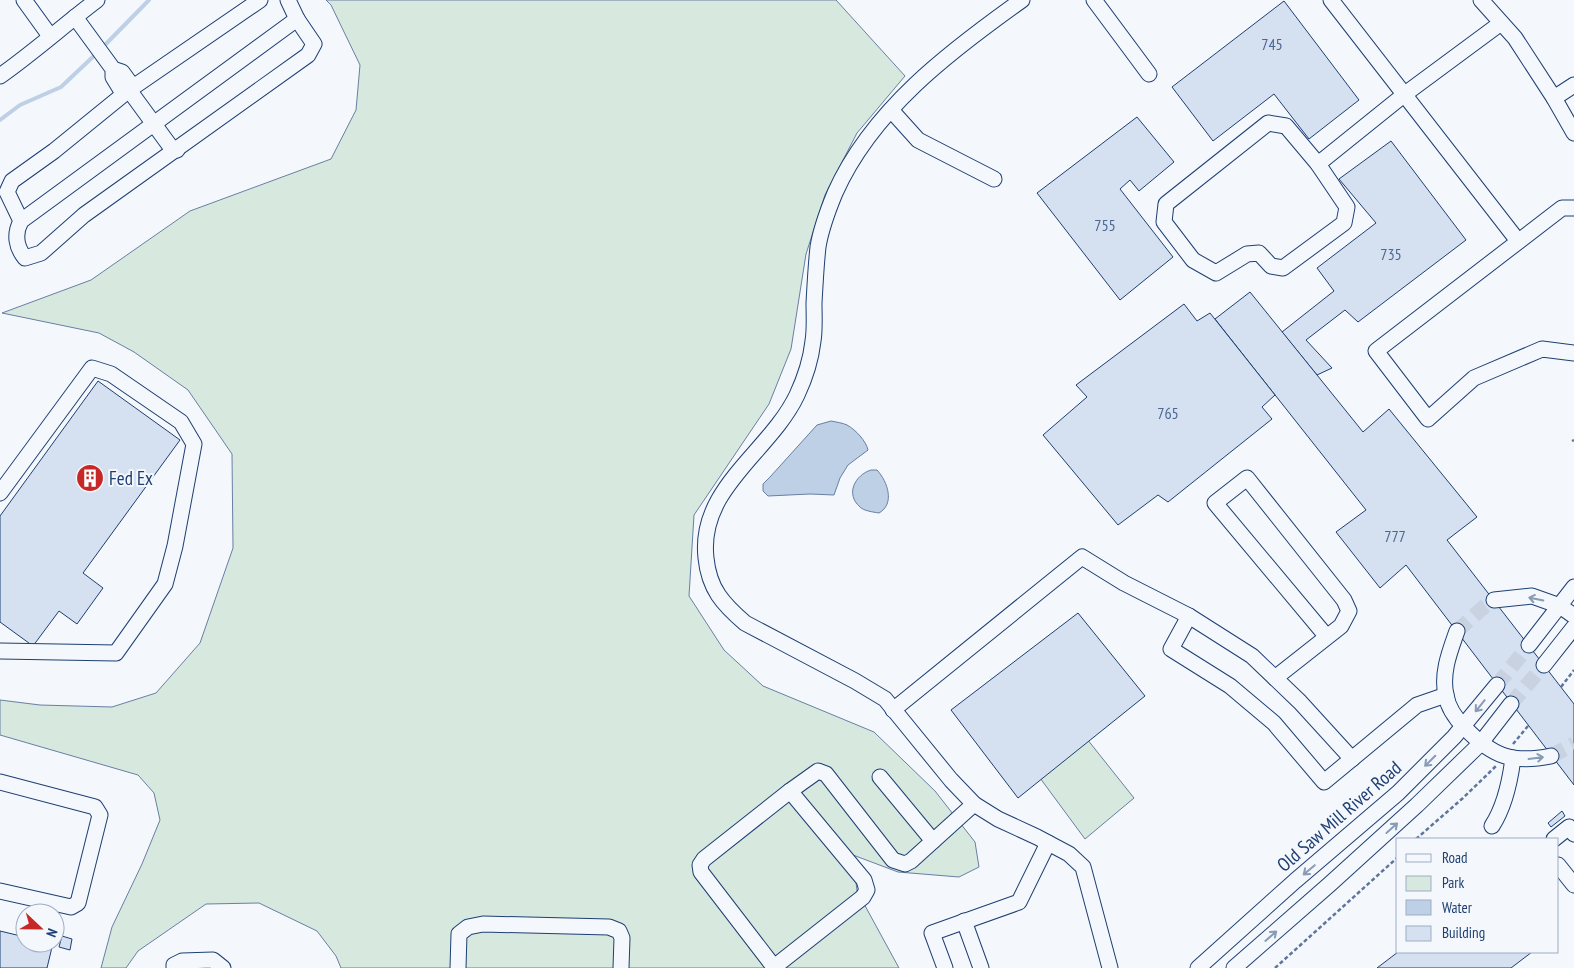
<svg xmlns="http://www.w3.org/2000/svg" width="1574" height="968" viewBox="0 0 1574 968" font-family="'PT Sans Narrow',sans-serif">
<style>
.green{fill:#d7e8df;stroke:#687fa3}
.water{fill:#bed0e5;stroke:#687fa3}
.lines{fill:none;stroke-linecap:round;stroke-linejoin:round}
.stream{stroke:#bed0e5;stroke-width:4}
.building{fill:#d5e0f0;stroke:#1d3f73}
.minor-tunnel{stroke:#c9d2e0;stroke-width:15;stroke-dasharray:15 8;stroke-linecap:butt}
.minor-casing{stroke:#1d3f73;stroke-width:17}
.path{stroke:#5e769c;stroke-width:2.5;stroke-dasharray:4 2.5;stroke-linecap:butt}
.minor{stroke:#f4f7fb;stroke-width:15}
.oneway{stroke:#889bb7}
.labels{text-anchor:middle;stroke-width:4;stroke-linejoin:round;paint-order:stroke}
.number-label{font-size:16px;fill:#4b6792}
.poi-label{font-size:19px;fill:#1d3f73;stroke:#f4f7fb;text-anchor:start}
.street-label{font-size:19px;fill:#1d3f73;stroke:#f4f7fb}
</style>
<rect width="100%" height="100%" fill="#f4f7fb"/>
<!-- green -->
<g class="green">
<polygon points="326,0 836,0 905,76 857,133 825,195 806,254 791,349 769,404 694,515 689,596 724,650 763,686 874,732 935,791 975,842 979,867 959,877 898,872 853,855 857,891 899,968 341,968 336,956 317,931 259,903 206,904 138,951 126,968 101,968 112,927 142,864 160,820 154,793 138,775 0,735 0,700 40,705 112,707 156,693 200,643 233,548 232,454 188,390 134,352 99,333 2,313 91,280 190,211 331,159 356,110 360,65 331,5"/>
<polygon points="1087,739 1134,798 1085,839 1040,778"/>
</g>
<!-- water -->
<g class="water">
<path d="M831,421C836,422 843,423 847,425C856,430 866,441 868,450L848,465L840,478L834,495L810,494L768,496L763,491V484L770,477L817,425Z"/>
<path d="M871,470H877C888,482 895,504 879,513C873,512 864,511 860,507C845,494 855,475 871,470Z"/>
</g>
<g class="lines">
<!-- stream -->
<g class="stream">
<polyline points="102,48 149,0"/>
<polyline points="0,120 20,105 61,87 97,53"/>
</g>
</g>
<!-- building -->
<g class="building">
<polygon points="1284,1 1359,100 1309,139 1274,94 1213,141 1172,87"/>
<polygon points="1137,117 1174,162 1139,191 1130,180 1120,189 1173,257 1120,300 1037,193"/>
<polygon points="1391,141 1466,240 1358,322 1345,310 1306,340 1332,368 1317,375 1282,332 1334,291 1317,268 1376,223 1339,179"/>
<polygon points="1250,292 1363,432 1389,409 1477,517 1447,540 1574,704 1574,785 1406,565 1380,588 1336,532 1366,510 1215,319"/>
<polygon points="1184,304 1197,321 1210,313 1275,395 1262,407 1272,419 1168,502 1158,495 1118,525 1043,435 1087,397 1076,385"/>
<polygon points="98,381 180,440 83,573 103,588 77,624 59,611 33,646 0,622 0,516"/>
<polygon points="1078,613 1145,696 1018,798 951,710"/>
<polygon points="1562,811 1565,816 1551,827 1548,823"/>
<polygon points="0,931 25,937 25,943 53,943 47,968 0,968"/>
<polygon points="62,936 72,939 70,950 59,947"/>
<polygon points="1398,952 1532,952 1511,968 1377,968"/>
</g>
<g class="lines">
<!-- minor-tunnel -->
<g class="minor-tunnel">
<polyline points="1457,631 1485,606 1494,600"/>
<polyline points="1497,685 1529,645"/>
<polyline points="1511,704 1544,665"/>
<polyline points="1551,756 1574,744"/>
</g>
<!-- minor casing -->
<g class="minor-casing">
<g id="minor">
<polyline points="24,0 50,36"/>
<polyline points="288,0 297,19"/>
<path d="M1022,0C949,52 872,110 835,193C828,210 821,228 818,247C816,265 815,285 814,303C814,316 815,329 813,341C811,359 805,378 797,395C770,452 698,488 706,558C709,589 723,604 745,623L855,681L885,699L951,780L974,804L998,819L1037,837L1069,854L1083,867L1110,968"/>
<polyline points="1094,0 1149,74"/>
<polyline points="1331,0 1518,241"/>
<polyline points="1481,0 1515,38 1554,98 1574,133"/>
<polyline points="75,17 113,69 113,77 121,90 129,90 130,83 122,72 113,69"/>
<path d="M0,76C34,52 64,25 97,0"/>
<polyline points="129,90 170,146 177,150"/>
<polyline points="1554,98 1574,85"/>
<polyline points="891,110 918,140 994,179"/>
<polygon points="1268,123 1286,126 1318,164 1347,207 1344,223 1283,268 1271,266 1259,253 1247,254 1216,273 1193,260 1164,222 1166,204"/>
<polyline points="1318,164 1405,94 1501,23"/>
<polyline points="1574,208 1562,208 1376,351 1428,419 1474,378 1542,349 1574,353"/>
<path d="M21,221C14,234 16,247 25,258L41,253L84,215L308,55L314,44L297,19L21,221L7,192L12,181L54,151L129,90L260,0"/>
<polyline points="0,493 92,368 111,374 181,422 194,444 175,546 165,584 116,653 0,651"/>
<polyline points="1494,600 1532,596 1560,606 1574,616"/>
<polyline points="1189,616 1171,649 1230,686 1274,723 1324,782 1417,705 1446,695"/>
<path d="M1457,631C1450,651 1441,673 1446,695C1448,708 1456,719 1465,728C1492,756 1512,764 1551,756"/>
<polyline points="1529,645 1574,587"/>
<polyline points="1544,665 1574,627"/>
<polyline points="1275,678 1341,626 1349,611 1344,600 1247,478 1215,503 1327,637"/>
<polyline points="893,710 1082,557 1124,583 1189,616 1252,656 1300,702 1352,759"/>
<polyline points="880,777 933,841"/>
<polyline points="0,782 95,807 100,815 78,903 71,907 0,891"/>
<polyline points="790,791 818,771 826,774 893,860 905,864 911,861 974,804"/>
<path d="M1492,826C1505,806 1510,782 1513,758"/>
<polyline points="1554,839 1569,827 1574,834"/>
<polyline points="1558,865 1574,885"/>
<polyline points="964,921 981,968"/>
<polyline points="174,968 174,965 182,961 213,960 223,968"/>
<polyline points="458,968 459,934 468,927 483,924 609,927 619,931 622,938 621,968"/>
<polyline points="773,968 863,897 867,890 864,880 790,791 704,859 700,865 701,872 774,967"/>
<polyline points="945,968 932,933 1019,902 1048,843"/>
<polyline points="1198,968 1295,881 1398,793 1454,737 1497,685"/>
<polyline points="1234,968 1330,884 1417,805 1480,744 1511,704"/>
</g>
</g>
<!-- path -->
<g class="path">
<polyline points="1572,441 1574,440"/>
<polyline points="1561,687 1574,670"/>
<polyline points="1513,744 1528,726"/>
<polyline points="1416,839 1463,798 1496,766"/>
<polyline points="1275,968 1398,857"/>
</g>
<!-- minor -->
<use href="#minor" class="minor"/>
</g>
<!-- one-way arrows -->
<defs><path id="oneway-shaft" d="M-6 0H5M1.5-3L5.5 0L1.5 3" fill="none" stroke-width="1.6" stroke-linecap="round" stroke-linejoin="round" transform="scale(1.25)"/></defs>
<g class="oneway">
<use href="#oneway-shaft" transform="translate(1536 599) rotate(-168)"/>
<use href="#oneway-shaft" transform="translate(1480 706) rotate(129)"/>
<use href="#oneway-shaft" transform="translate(1536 758) rotate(-7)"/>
<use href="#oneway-shaft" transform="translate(1430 761) rotate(135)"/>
<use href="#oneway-shaft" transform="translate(1392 828) rotate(-42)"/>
<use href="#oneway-shaft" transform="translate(1309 870) rotate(140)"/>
<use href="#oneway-shaft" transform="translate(1271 936) rotate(-41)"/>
</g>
<!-- icons -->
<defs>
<g id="building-disc" transform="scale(1.4375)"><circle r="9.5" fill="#c62828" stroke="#f4f7fb"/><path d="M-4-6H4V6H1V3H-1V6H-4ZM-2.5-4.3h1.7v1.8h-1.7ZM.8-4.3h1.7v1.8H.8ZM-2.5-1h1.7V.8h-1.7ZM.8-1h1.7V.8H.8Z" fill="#fff"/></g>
</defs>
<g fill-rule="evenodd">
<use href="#building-disc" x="90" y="478"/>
</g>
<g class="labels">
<!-- number labels -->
<g class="number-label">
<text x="1272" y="50">745</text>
<text x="1105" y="231">755</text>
<text x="1391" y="260">735</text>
<text x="1168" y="419">765</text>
<text x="1395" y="542">777</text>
</g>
<!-- poi labels -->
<g class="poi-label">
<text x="109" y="485">Fed Ex</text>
</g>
<!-- street labels -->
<g class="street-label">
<text transform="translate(1339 816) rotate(-41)" y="7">Old Saw Mill River Road</text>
</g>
</g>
<!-- legend -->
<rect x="1396" y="838" width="162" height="115" fill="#f4f7fb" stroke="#9eadc5"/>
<rect x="1406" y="854" width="25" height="8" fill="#f4f7fb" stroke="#9eadc5"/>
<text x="1442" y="863" font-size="15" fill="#1d3f73">Road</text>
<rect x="1406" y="876" width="25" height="15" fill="#d7e8df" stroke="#9eadc5"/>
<text x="1442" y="888" font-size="15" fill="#1d3f73">Park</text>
<rect x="1406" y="900" width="25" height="15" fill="#bed0e5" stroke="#9eadc5"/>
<text x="1442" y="913" font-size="15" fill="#1d3f73">Water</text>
<rect x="1406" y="926" width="25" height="15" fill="#d5e0f0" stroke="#9eadc5"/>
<text x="1442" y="938" font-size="15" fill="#1d3f73">Building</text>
<!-- north arrow -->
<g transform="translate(40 928) rotate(112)"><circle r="24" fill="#f4f7fb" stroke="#9eadc5"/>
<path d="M0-4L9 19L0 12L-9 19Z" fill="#c62828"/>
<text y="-8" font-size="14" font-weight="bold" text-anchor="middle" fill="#1d3f73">N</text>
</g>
</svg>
